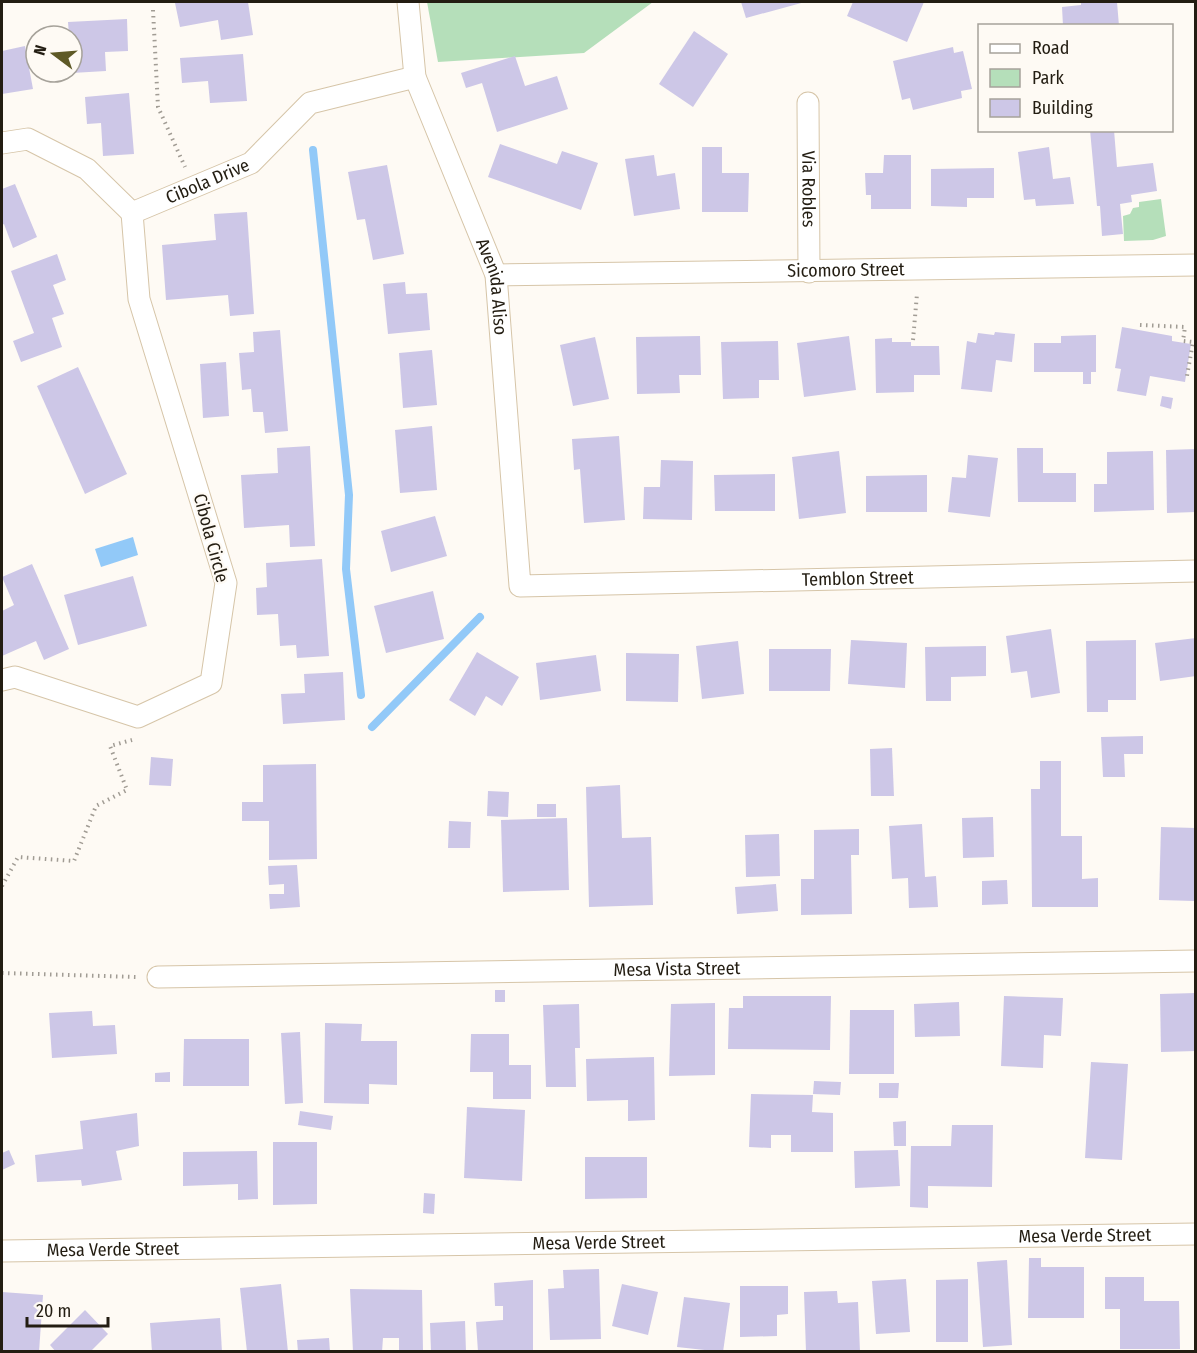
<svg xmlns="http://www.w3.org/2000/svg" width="1197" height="1353" viewBox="0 0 1197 1353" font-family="'Fira Sans Condensed',sans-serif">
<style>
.green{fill:#b5dfba}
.water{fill:#92c9f8}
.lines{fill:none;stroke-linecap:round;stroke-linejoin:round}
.stream{stroke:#92c9f8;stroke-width:8}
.building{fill:#cdc7e7}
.street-casing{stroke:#d6c5a8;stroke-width:23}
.path{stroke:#a19c94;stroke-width:4;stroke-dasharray:1.5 4.5;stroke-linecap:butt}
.street{stroke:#fff;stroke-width:21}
.labels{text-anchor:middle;stroke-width:4.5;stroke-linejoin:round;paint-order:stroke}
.street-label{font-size:18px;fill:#231d12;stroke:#fefaf4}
</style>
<rect width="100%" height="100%" fill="#fefaf4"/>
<!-- green -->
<g class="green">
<polygon points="427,2 653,2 584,53 438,62"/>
<polygon points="1161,199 1166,236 1153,240 1124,241 1123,216 1130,214 1133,208 1139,207 1139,202"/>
</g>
<!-- water -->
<polygon class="water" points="133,537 138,555 101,567 95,549"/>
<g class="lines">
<!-- stream -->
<g class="stream">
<polyline points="313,150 349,495 346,569 361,695"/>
<polyline points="372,727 480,617"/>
</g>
</g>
<!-- building -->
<g class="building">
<polygon points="182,2 248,2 253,35 221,40 218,20 180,27 175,3"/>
<polygon points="741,2 805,2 746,18"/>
<polygon points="853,2 924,2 907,42 847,16"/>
<polygon points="1081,2 1117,2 1119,26 1063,26 1062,7 1081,5"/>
<polygon points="127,19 128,51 105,52 106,71 72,73 72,36 69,36 68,22"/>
<polygon points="694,31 728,54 693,107 659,84"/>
<polygon points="25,46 33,89 2,94 2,51"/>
<polygon points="953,47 954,53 963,51 972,89 961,91 962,98 913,110 910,98 902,100 893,61"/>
<polygon points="243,54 247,101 210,103 208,81 182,83 180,58"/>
<polygon points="515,56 525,86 557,76 568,109 497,132 482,83 466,88 461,73"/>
<polygon points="129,93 134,154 103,156 101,123 87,124 85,97"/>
<polygon points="1090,130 1114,130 1117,167 1153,163 1157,191 1131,195 1132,202 1120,204 1123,234 1102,236 1100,206 1097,206"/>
<polygon points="500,144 557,164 562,151 598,163 581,210 488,177"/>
<polygon points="702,147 722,147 722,173 749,173 748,212 702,212"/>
<polygon points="1049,147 1053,179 1070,177 1074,204 1036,206 1035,199 1024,200 1018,152"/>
<polygon points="654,155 657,176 675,173 680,209 634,216 625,159"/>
<polygon points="884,155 911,155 911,209 871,209 871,195 866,195 865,173 883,173"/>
<polygon points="387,165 404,254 373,260 365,219 357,220 348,172"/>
<polygon points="994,168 994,198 967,198 967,207 931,206 931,169"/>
<polygon points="15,184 37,237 13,248 4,224 2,225 2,189"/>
<polygon points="247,212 254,314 230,316 228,295 166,300 162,245 216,240 214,214"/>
<polygon points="57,254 66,280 53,285 64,314 52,318 62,347 21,362 13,341 34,333 11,271"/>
<polygon points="405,282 406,294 427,293 430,330 388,334 383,284"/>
<polygon points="1122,327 1172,336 1172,341 1191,344 1185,382 1150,376 1146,396 1117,391 1121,369 1115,368"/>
<polygon points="280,330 288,431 265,433 263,412 253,412 251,389 242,390 239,353 254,352 253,332"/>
<polygon points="995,332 1015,334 1012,362 996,360 992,392 961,389 967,341 976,343 978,333 994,335"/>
<polygon points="1096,335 1096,372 1091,372 1091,384 1083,384 1083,372 1034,372 1034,343 1061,343 1061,336"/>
<polygon points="700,336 701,375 679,375 680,393 637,394 636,337"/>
<polygon points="849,336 856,390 804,397 797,343"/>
<polygon points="595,337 609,399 573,406 560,345"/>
<polygon points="892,338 892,342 911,342 911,346 939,346 940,375 914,375 914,392 876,393 875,339"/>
<polygon points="778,341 779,380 759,380 759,398 723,399 721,342"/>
<polygon points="432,350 437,405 403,408 399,353"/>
<polygon points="226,362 229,416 203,418 200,364"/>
<polygon points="78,367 127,474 85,494 37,386"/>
<polygon points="1162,396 1173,398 1171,409 1160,406"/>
<polygon points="432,426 437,490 400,493 395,430"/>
<polygon points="619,436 625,520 584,523 580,469 574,470 572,439"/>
<polygon points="310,446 315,546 290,547 289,525 244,528 241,475 278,473 277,448"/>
<polygon points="1017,448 1043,448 1043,473 1076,473 1076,502 1018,502"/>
<polygon points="1196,449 1196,512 1167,513 1166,450"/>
<polygon points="839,451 846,513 799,519 792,457"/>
<polygon points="1153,451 1154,510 1094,512 1094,484 1107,484 1107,452"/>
<polygon points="968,455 998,458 990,517 948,512 952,477 966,478"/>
<polygon points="661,460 693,461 692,520 643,519 644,487 660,487"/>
<polygon points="775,474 775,511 715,511 714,475"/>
<polygon points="927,475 927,512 866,512 866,476"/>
<polygon points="435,516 447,556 391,572 381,531"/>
<polygon points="322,559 329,656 297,658 296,645 280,646 278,614 257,615 256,588 267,587 266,563"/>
<polygon points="32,564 69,649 44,660 36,641 2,656 2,611 14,605 2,577"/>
<polygon points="133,576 147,626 78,645 64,595"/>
<polygon points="433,591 444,639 386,653 374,606"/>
<polygon points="1051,629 1060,693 1031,698 1027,671 1011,673 1006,636"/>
<polygon points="1196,638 1196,676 1160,681 1155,643"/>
<polygon points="851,640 907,643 905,688 848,684"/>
<polygon points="1136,640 1136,700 1108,700 1108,712 1087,712 1086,641"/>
<polygon points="738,641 744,694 702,699 696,646"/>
<polygon points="986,646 986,676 951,677 951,701 926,701 925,647"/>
<polygon points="769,649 831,649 830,691 769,691"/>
<polygon points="477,652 519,677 502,706 486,696 475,716 449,700"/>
<polygon points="626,653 679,654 678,702 626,701"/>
<polygon points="596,655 601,691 540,700 536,663"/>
<polygon points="343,672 345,720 283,724 281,694 305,693 304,674"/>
<polygon points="1143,736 1143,754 1124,754 1125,777 1103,777 1101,737"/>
<polygon points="892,748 894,796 871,796 870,749"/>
<polygon points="151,757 173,759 171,786 149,785"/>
<polygon points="1040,761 1061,761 1061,836 1082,836 1082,879 1098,878 1098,907 1032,907 1031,789 1040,789"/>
<polygon points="316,764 317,859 269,860 269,821 242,821 242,802 263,802 263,765"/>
<polygon points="620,785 622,838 651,837 653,905 589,907 586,787"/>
<polygon points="488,791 509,792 508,817 487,816"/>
<rect x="537" y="804" width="19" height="13"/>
<polygon points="993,817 994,857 963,858 962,818"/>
<polygon points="567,818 569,890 503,892 501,820"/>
<polygon points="449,821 471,822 470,848 448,848"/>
<polygon points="922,824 925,877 936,876 938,907 909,908 908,878 892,879 889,826"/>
<polygon points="1161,827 1196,828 1194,901 1159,900"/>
<polygon points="859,829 859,855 851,855 852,914 801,915 801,879 814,879 814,830"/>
<polygon points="779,834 780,876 746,877 745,835"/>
<polygon points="297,865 300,907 270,909 269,894 284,894 284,884 269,885 268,866"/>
<polygon points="1007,880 1008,904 982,905 982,881"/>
<polygon points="776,884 778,911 737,914 735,887"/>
<rect x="495" y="990" width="10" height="12"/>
<polygon points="1196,993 1196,1051 1161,1052 1160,994"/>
<polygon points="743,996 831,996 830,1050 728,1049 729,1008 743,1008"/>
<polygon points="1004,996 1063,998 1061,1036 1044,1035 1043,1068 1001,1066"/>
<polygon points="959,1002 960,1036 915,1037 914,1004"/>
<polygon points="715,1003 715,1075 669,1076 671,1004"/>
<polygon points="579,1004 580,1048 575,1048 576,1087 546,1087 543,1005"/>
<polygon points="850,1010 894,1010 894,1074 849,1074"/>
<polygon points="92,1011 93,1026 115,1025 117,1054 52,1058 49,1013"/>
<polygon points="325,1023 362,1024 361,1041 397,1041 397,1085 369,1084 369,1104 324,1103"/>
<polygon points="300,1032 303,1103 285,1104 281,1033"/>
<polygon points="471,1034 509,1034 509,1065 531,1065 531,1099 493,1099 493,1072 470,1072"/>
<polygon points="184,1039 249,1039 249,1086 183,1086"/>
<polygon points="654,1057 655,1120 628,1121 628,1100 587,1101 586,1059"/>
<polygon points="1091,1062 1128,1064 1122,1160 1085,1158"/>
<polygon points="170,1072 170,1082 155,1082 155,1073"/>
<polygon points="814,1081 841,1082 840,1095 813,1094"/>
<polygon points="879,1083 899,1083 898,1098 879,1098"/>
<polygon points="751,1094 813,1095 812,1112 833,1113 833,1152 791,1152 791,1135 771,1135 771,1148 749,1147"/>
<polygon points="467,1107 525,1110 522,1181 464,1178"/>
<polygon points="300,1111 333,1116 331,1130 298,1125"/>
<polygon points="137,1113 139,1146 116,1151 122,1180 82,1186 81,1180 37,1182 35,1155 83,1149 80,1121"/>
<polygon points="906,1121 906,1146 894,1146 893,1122"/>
<polygon points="952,1125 993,1125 992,1187 928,1186 928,1208 910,1207 911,1146 951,1146"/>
<polygon points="273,1142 317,1142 317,1204 273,1205"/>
<polygon points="9,1150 15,1164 2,1170 2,1153"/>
<polygon points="898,1150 900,1186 855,1188 854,1151"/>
<polygon points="257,1151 258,1199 238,1200 238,1184 183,1186 183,1152"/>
<polygon points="585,1157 647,1157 647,1198 585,1199"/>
<polygon points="424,1193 435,1194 434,1214 423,1213"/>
<polygon points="1029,1258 1041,1258 1041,1267 1084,1267 1084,1318 1028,1318"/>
<polygon points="1007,1260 1012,1345 983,1347 977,1262"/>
<polygon points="599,1269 601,1339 550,1340 548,1289 564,1288 563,1270"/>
<polygon points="1105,1277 1144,1277 1144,1301 1179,1301 1180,1349 1120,1349 1120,1309 1105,1309"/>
<polygon points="906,1279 910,1332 876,1334 872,1281"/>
<polygon points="968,1279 968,1342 936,1342 936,1280"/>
<polygon points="533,1280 533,1352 478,1352 476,1322 503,1320 503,1306 495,1306 494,1283"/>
<polygon points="281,1284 288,1352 247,1352 240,1288"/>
<polygon points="622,1284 658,1292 648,1335 612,1326"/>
<polygon points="740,1286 788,1286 788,1314 777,1315 777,1336 740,1337"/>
<polygon points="350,1289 422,1290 423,1352 399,1352 399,1338 383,1338 382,1352 353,1352"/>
<polygon points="837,1291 838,1303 858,1302 860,1352 806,1352 804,1292"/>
<polygon points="2,1292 43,1295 39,1352 2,1352"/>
<polygon points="684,1297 730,1303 723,1352 677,1347"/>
<polygon points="85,1310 108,1334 90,1352 56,1352 50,1345"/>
<polygon points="220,1318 222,1352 152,1352 150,1323"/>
<polygon points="465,1321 466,1352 431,1352 430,1323"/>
<polygon points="329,1338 330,1352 298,1352 297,1340"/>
</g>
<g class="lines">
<!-- street casing -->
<g class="street-casing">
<g id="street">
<path id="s1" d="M408,2L415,77L496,275L520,586L1196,571"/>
<path id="s2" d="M808,103L809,272"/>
<polyline points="2,143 28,139 87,169 132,213"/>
<path id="s3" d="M132,213L251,163L310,103L415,77"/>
<path id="s4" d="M496,275L1196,265"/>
<polyline points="2,680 15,677 138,717 211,683 226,583 139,299 132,213"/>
<path id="s5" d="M158,977L1196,961"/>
<path id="s6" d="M2,1251L1196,1234"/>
</g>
</g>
<!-- path -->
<g class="path">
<polyline points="153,10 158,107 185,167"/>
<polyline points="1140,325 1185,327 1183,341 1193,342 1187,376"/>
<polyline points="913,340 917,294"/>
<polyline points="2,886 18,857 74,861 96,806 127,790 110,746 132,740"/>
<polyline points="2,973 136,977"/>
</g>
<!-- street -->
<use href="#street" class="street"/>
</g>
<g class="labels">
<!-- street labels -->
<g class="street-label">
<text dy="6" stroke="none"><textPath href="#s3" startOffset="82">Cibola Drive</textPath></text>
<text dy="6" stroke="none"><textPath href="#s2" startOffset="86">Via Robles</textPath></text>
<text dy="6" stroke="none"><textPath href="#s4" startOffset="350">Sicomoro Street</textPath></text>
<text dy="6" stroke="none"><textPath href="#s1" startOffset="300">Avenida Aliso</textPath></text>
<text transform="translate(211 538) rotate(75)" y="6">Cibola Circle</text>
<text dy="6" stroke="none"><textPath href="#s1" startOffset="939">Temblon Street</textPath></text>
<text dy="6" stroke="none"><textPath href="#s5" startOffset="519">Mesa Vista Street</textPath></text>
<text dy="6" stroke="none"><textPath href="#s6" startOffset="1083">Mesa Verde Street</textPath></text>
<text dy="6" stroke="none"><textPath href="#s6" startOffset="597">Mesa Verde Street</textPath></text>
<text dy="6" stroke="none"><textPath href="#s6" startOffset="111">Mesa Verde Street</textPath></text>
</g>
</g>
<!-- border -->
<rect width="1197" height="1353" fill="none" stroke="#231d12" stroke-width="6"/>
<!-- legend -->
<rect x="978" y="24" width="195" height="108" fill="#fefaf4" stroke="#a6a29a" stroke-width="1.5"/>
<rect x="990" y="44" width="30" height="9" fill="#ffffff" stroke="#a6a29a" stroke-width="1.5"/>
<text x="1032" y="54" font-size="18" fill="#231d12">Road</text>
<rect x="990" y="69" width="30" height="18" fill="#b5dfba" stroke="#a6a29a" stroke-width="1.5"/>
<text x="1032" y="84" font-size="18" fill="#231d12">Park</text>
<rect x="990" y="99" width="30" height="18" fill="#cdc7e7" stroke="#a6a29a" stroke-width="1.5"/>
<text x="1032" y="114" font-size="18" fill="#231d12">Building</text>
<!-- north arrow -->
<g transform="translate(54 54) rotate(286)"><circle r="28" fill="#fefaf4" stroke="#a6a29a" stroke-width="1.5"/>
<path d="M0-4.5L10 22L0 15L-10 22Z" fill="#5e5926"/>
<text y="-9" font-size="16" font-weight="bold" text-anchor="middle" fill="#231d12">N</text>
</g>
<!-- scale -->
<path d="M27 1317v9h81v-9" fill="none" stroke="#231d12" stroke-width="3"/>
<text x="36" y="1317" font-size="18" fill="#231d12" stroke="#fefaf4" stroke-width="4.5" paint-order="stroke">20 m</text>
</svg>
